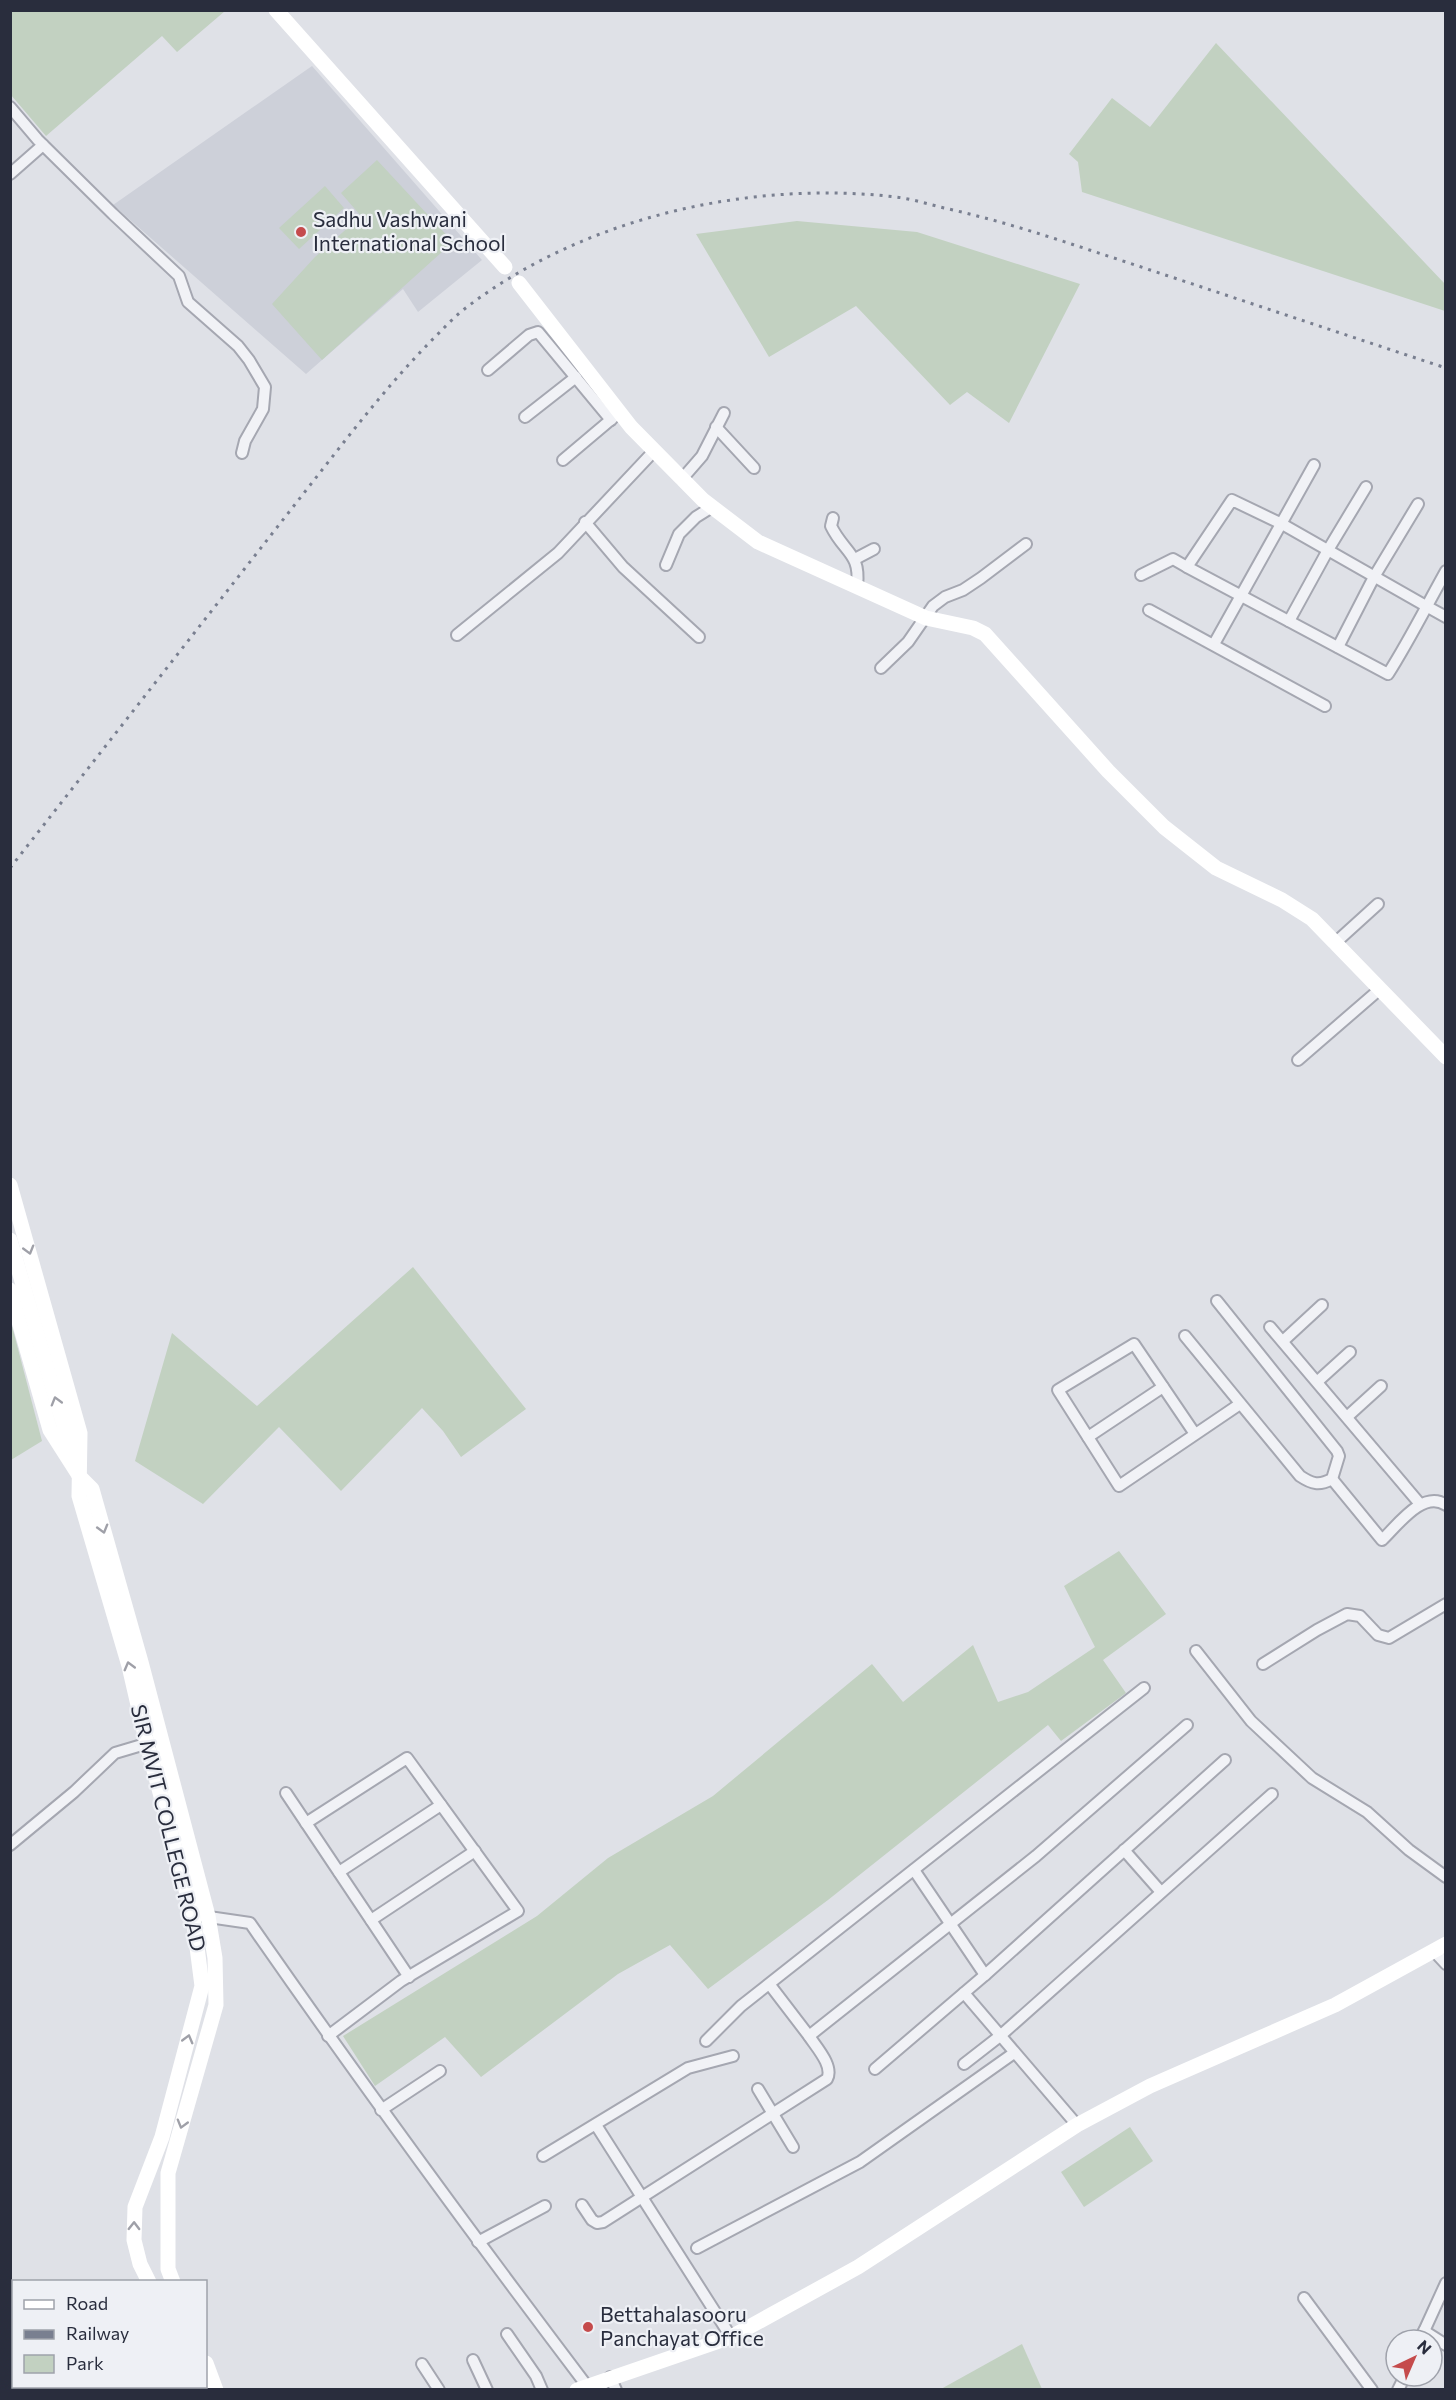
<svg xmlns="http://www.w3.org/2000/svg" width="1456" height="2400" viewBox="0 0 1456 2400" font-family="Commissioner,sans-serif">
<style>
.built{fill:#cdd0d9}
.green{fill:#c2d1c1}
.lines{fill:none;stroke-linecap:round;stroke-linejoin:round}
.street-casing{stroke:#a5a7b1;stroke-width:14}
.street{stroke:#f1f2f6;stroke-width:10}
.secondary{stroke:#fff;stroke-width:15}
.rail{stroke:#797f90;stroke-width:3;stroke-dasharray:3 6;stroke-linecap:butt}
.oneway{stroke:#9fa0a8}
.poi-dot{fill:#c54b4c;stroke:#eef0f5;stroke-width:2}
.labels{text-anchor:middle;stroke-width:4.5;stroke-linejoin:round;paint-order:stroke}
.poi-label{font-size:21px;fill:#292d3d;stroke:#eef0f5;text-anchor:start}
.street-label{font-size:21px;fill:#292d3d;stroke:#eef0f5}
</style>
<rect width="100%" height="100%" fill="#dfe1e7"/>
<!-- built -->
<polygon class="built" points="312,66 482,260 418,312 403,289 306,374 113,205"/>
<!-- green -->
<g class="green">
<polygon points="10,11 11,10 225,11 177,52 162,36 46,136 11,95"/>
<polygon points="1216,43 1445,284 1445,311 1082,192 1078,162 1069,154 1112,98 1150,127"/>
<polygon points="377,160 453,242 322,360 272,304 315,257 361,216 341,193"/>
<polygon points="325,186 344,208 299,249 279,228"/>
<polygon points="797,221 917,232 1080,284 1009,423 967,392 950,405 856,306 769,357 696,234"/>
<polygon points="413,1267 526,1409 461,1457 443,1431 422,1408 341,1491 279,1427 203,1504 135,1461 172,1333 257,1406"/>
<polygon points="11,1322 42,1441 11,1460 10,1460"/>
<polygon points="1119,1551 1166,1614 1103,1660 1126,1693 1061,1741 1048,1725 828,1900 708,1989 670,1945 618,1974 481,2077 445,2037 375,2086 343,2036 537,1916 608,1858 713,1796 872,1664 903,1702 973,1645 998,1702 1028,1692 1095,1647 1064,1586"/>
<polygon points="1130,2127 1153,2161 1084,2207 1061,2172"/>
<polygon points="1022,2344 1042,2389 941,2389"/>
</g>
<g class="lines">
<!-- street casing -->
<g class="street-casing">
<g id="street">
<polyline points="10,107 38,140 113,214 179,276 188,302 238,346 249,360 265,387 263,409 245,441 242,453"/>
<polyline points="10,174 43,145"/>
<polyline points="488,370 529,335 538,332 611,420"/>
<polyline points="525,417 576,377"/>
<polyline points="716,427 754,468"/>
<polyline points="563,460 614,417"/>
<polyline points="682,479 702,456 724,413"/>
<path d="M833,518L831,526C844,553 861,553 857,586"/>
<polyline points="585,522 623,567 699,637"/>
<polyline points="855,559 874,549"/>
<polyline points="666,565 679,534 696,517 712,507"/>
<path d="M1446,571C1427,605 1409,641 1388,674L1187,567L1232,500L1282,524L1426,606L1446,617"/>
<polyline points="1141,575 1173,559 1187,567"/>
<polyline points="1149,610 1325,706"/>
<polyline points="1289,621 1328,550 1366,487"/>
<polyline points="457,635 558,553 654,451"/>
<polyline points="1214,644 1314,465"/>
<polyline points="1338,647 1374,577 1418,504"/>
<polyline points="881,668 908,642 933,606 945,597 963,590 981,578 1026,544"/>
<polyline points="1335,943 1378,904"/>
<polyline points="1298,1060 1380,989"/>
<polyline points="1270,1327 1420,1504"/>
<path d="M1185,1336L1300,1476C1312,1484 1319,1486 1332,1479L1339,1456L1337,1451L1217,1301"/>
<polyline points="1283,1341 1322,1305"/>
<polyline points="1318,1381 1350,1352"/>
<polyline points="1348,1416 1381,1386"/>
<polyline points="1195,1434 1134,1344 1058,1390 1119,1486 1240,1404"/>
<polyline points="1088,1437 1163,1387"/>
<path d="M1332,1479L1382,1540C1397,1526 1423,1489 1446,1505"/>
<polyline points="1196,1651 1251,1721 1312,1778 1367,1812 1409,1850 1446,1877"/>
<polyline points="1263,1664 1317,1630 1347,1614 1360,1616 1378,1635 1389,1638 1446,1604"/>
<polyline points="286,1793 409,1977"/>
<polyline points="306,1823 407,1758 518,1911 401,1981 328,2036"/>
<polyline points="10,1845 74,1792 115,1753 152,1742"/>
<polyline points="1124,1850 1161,1892"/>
<polyline points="914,1870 985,1975"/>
<polyline points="339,1872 441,1805"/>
<path d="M202,1916L250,1923C359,2080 472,2234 587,2386"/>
<polyline points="371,1920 475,1851"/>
<polyline points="1434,1951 1446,1964"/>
<polyline points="770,1985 809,2036 1036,1856 1187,1725"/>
<polyline points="964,1993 1077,2125"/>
<polyline points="706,2041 741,2006 1144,1688"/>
<polyline points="964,2064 1000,2036 1272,1794"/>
<polyline points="875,2069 985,1975 1225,1760"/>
<polyline points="758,2089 793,2147"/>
<polyline points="381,2110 440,2071"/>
<polyline points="596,2125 731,2337"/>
<polyline points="543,2156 688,2068 733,2056"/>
<path d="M582,2205L592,2220L597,2223L603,2222L827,2079C834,2066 816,2047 809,2036"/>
<polyline points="478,2242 545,2206"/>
<polyline points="697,2248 860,2162 1014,2053"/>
<polyline points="1304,2298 1372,2390"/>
<polyline points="1424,2331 1446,2345"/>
<polyline points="507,2334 536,2376 542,2390"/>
<polyline points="1420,2340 1446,2283"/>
<polyline points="473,2360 487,2390"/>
<polyline points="422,2364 439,2390"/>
<polyline points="610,2377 616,2390"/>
<polyline points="1398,2390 1405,2376"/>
</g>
</g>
<!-- street -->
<use href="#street" class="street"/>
<!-- secondary -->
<g class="secondary">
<polyline points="276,10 505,267"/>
<polyline points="519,283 631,427 703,500 758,542 926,618 973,628 985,634 1108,771 1164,827 1216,868 1282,900 1312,919 1446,1057"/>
<polyline points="10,1185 80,1433 79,1496 129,1666 147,1744 193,1916 202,1986 162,2137 135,2207 134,2240 140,2264 149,2282"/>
<polyline points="10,1240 72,1454"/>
<polyline points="10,1290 50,1430 80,1477 92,1489 141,1662 208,1916 215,1958 216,2005 168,2173 168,2269 173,2282"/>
<polyline points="206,2363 216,2390"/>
<polyline points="577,2390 731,2337 858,2267 1077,2125 1150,2086 1335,2005 1446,1944"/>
</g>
<!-- rail -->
<path class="rail" d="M10,868L340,447C370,409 401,371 436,336C446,326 456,315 467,307C585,217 750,180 896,197C912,199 928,204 944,208C1004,221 1062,241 1120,260C1229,296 1337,332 1446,368"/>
</g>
<!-- one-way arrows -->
<defs><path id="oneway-chevron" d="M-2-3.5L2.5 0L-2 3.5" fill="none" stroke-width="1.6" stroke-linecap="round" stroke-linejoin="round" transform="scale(1.5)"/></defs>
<g class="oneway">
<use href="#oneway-chevron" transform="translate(29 1250) rotate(74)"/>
<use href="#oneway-chevron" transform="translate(56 1401) rotate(-106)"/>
<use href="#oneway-chevron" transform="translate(103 1529) rotate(74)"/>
<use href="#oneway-chevron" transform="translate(129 1666) rotate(-105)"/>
<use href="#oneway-chevron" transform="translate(188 2039) rotate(-75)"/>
<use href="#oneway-chevron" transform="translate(182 2124) rotate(106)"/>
<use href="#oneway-chevron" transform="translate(134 2226) rotate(-89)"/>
</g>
<!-- markers -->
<g class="poi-dot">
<circle cx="301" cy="232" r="6"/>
<circle cx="588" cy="2327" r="6"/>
</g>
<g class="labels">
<!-- poi labels -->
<g class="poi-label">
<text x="313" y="227">Sadhu Vashwani<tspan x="313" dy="24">International School</tspan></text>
<text x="600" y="2322">Bettahalasooru<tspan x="600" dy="24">Panchayat Office</tspan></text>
</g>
<!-- street labels -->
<g class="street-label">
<text transform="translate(168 1828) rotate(76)" y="7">SIR MVIT COLLEGE ROAD</text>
</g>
</g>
<!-- border -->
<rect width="1456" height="2400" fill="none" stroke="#292d3d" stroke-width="24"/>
<!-- legend -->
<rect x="12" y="2280" width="195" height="108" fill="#eef0f5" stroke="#9fa2ab" stroke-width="1.5"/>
<rect x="24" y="2300" width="30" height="9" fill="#ffffff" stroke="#9fa2ab" stroke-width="1.5"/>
<text x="66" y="2310" font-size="18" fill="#292d3d">Road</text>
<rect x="24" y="2330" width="30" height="9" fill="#797f90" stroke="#9fa2ab" stroke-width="1.5"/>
<text x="66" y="2340" font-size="18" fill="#292d3d">Railway</text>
<rect x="24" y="2355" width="30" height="18" fill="#c2d1c1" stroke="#9fa2ab" stroke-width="1.5"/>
<text x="66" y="2370" font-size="18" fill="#292d3d">Park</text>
<!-- north arrow -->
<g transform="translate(1414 2358) rotate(44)"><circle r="28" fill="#eef0f5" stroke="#9fa2ab" stroke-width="1.5"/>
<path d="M0-4.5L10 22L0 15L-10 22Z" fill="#c54b4c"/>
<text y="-9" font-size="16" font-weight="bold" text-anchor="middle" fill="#292d3d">N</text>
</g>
</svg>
